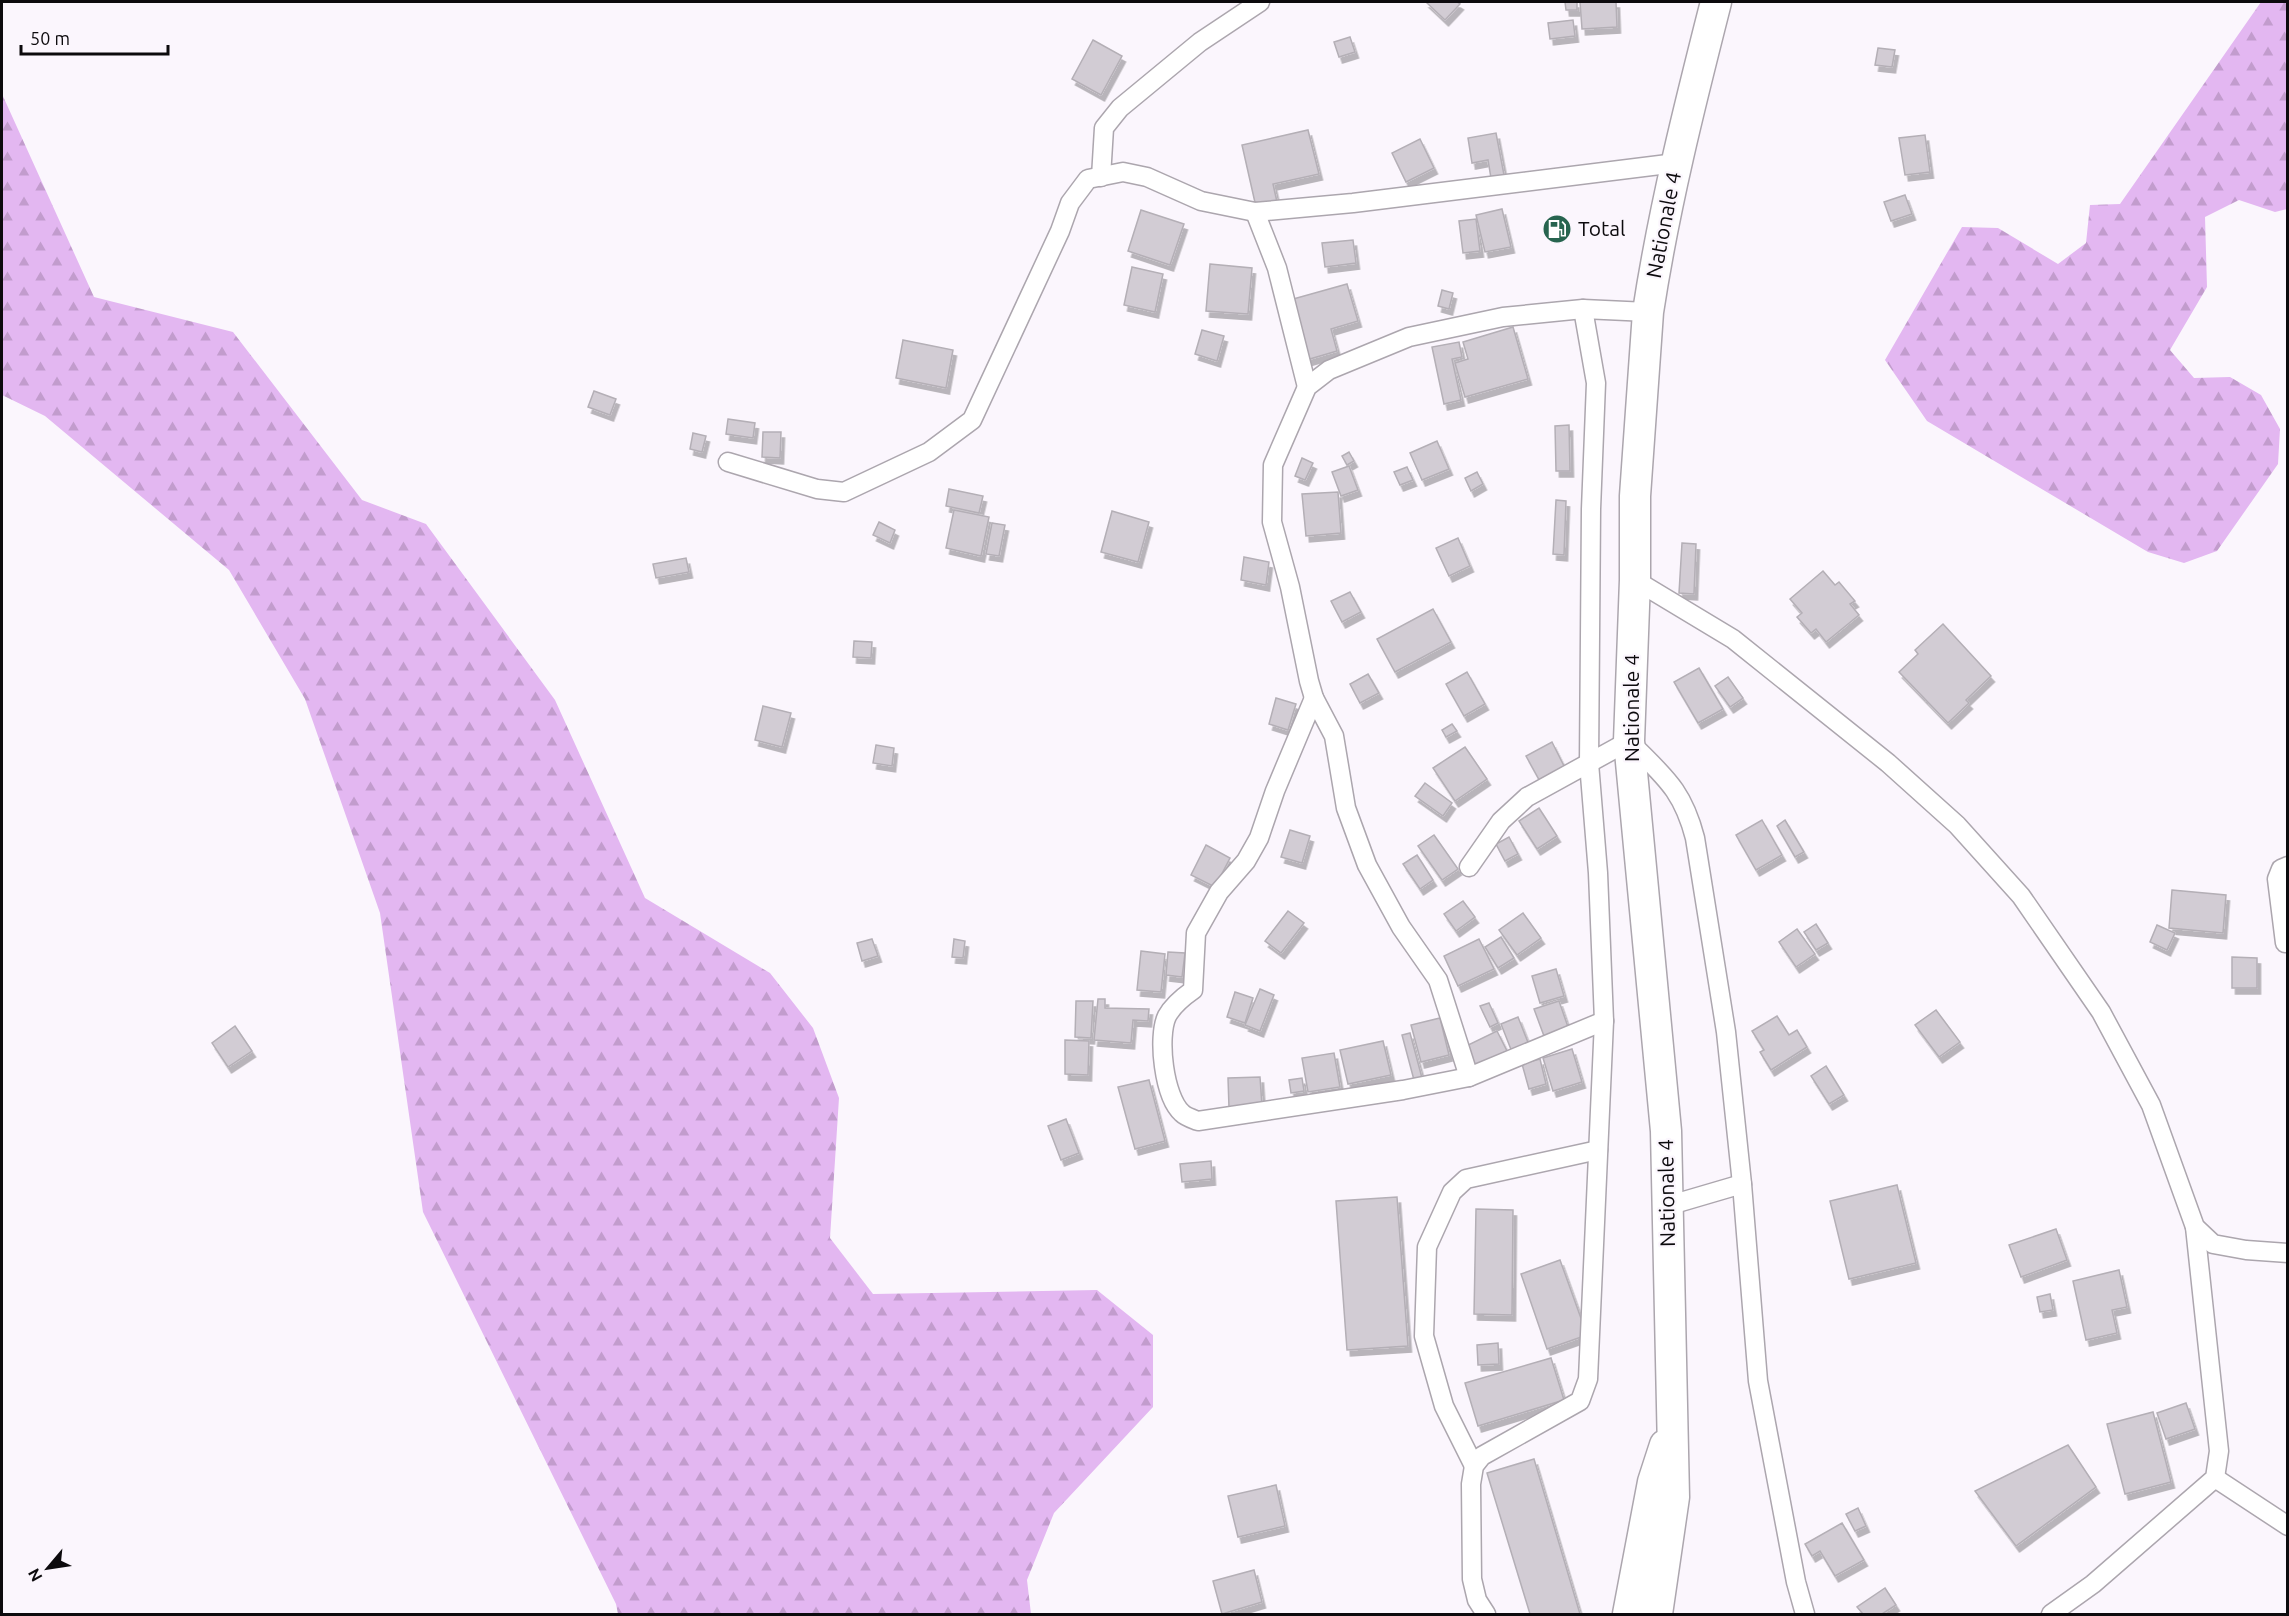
<svg xmlns="http://www.w3.org/2000/svg" width="2289" height="1616" viewBox="0 0 2289 1616" font-family="Ubuntu,sans-serif">
<style>
.forest{fill:url(#forest-firs)}
.building{fill:#d2ccd4;stroke:#b4afb6;stroke-width:1.5;filter:url(#shadow)}
.lines{fill:none;stroke-linecap:round;stroke-linejoin:round}
.minor-casing{stroke:#aca6ae;stroke-width:21}
.trunk-casing{stroke:#aca6ae;stroke-width:33}
.minor{stroke:#fff;stroke-width:18}
.trunk{stroke:#fff;stroke-width:30}
.labels{text-anchor:middle;stroke-width:4.5;stroke-linejoin:round;paint-order:stroke}
.street-label{font-size:21px;fill:#0c0a0d;stroke:#fbf6fd}
.poi-label{font-size:21px;fill:#0c0a0d;stroke:#fbf6fd;text-anchor:start}
</style>
<defs>
<pattern id="forest-firs" width="22" height="20" patternUnits="userSpaceOnUse" patternTransform="scale(1.5)"><rect width="22" height="20" fill="#e3b7f1"/><path d="M5 1l3.5 6h-7zM16 11l3.5 6h-7z" fill="#c29ccd"/></pattern>
<filter id="shadow"><feDropShadow dx="3.5" dy="6" stdDeviation="0" flood-color="#0004"/></filter>
</defs>
<rect width="100%" height="100%" fill="#fbf6fd"/>
<!-- forest -->
<g class="forest">
<polygon points="2261,2 2287,2 2287,209 2275,212 2239,200 2205,217 2207,287 2170,350 2194,378 2230,377 2261,395 2280,429 2278,464 2217,551 2184,563 2148,552 1927,421 1885,360 1962,227 1998,228 2058,264 2086,243 2090,205 2120,204"/>
<polygon points="2,94 94,297 233,332 362,500 426,524 555,700 645,898 770,973 813,1028 839,1098 830,1238 873,1294 1097,1290 1153,1335 1153,1407 1054,1513 1027,1580 1031,1614 618,1614 616,1604 423,1212 380,913 305,699 229,570 45,416 2,395"/>
</g>
<!-- building -->
<g class="building">
<polygon points="1426,2 1457,2 1460,4 1445,20"/>
<polygon points="1565,2 1577,2 1577,10 1566,10"/>
<polygon points="1580,2 1616,2 1617,27 1582,29"/>
<polygon points="1573,20 1575,36 1550,39 1548,23"/>
<polygon points="1350,37 1355,52 1339,57 1334,42"/>
<polygon points="1093,40 1122,56 1101,95 1072,79"/>
<polygon points="1878,48 1895,50 1892,67 1875,65"/>
<polygon points="1308,130 1319,174 1273,184 1277,202 1256,207 1242,145"/>
<polygon points="1496,133 1504,175 1491,178 1488,160 1472,163 1468,138"/>
<polygon points="1925,135 1930,172 1905,175 1899,138"/>
<polygon points="1420,139 1434,168 1406,182 1392,153"/>
<polygon points="1905,195 1912,214 1891,221 1884,202"/>
<polygon points="1502,209 1511,247 1485,252 1476,215"/>
<polygon points="1141,210 1184,224 1170,265 1128,251"/>
<polygon points="1476,219 1480,251 1463,253 1459,221"/>
<polygon points="1353,240 1356,263 1325,267 1322,243"/>
<polygon points="1210,264 1252,268 1248,314 1206,311"/>
<polygon points="1132,267 1163,274 1155,312 1124,305"/>
<polygon points="1347,284 1358,321 1331,329 1337,351 1303,361 1286,301"/>
<polygon points="1442,290 1453,293 1449,309 1438,306"/>
<polygon points="1513,327 1528,379 1465,397 1455,363 1468,359 1463,342"/>
<polygon points="1202,330 1224,336 1217,361 1195,354"/>
<polygon points="903,340 953,350 946,388 896,378"/>
<polygon points="1459,342 1462,357 1452,359 1461,400 1444,404 1432,347"/>
<polygon points="594,391 616,399 610,415 588,407"/>
<polygon points="728,419 755,423 753,438 726,434"/>
<polygon points="1569,425 1570,471 1556,471 1555,426"/>
<polygon points="763,432 781,432 780,458 762,457"/>
<polygon points="693,433 706,436 702,452 690,449"/>
<polygon points="1437,441 1449,469 1422,480 1410,453"/>
<polygon points="1349,452 1354,461 1347,465 1342,456"/>
<polygon points="1302,458 1313,463 1305,480 1295,476"/>
<polygon points="1349,466 1358,490 1341,496 1332,472"/>
<polygon points="1407,467 1413,480 1400,485 1394,472"/>
<polygon points="1477,472 1483,484 1471,491 1465,478"/>
<polygon points="949,489 983,496 979,513 946,506"/>
<polygon points="1338,492 1341,533 1306,536 1302,494"/>
<polygon points="1556,500 1566,501 1564,555 1553,554"/>
<polygon points="954,510 989,517 981,556 946,548"/>
<polygon points="1112,511 1149,522 1138,562 1101,552"/>
<polygon points="879,522 895,530 890,543 873,535"/>
<polygon points="992,523 1005,525 999,556 986,554"/>
<polygon points="1458,538 1470,566 1449,576 1436,548"/>
<polygon points="1682,543 1696,544 1694,594 1679,593"/>
<polygon points="1244,557 1269,562 1266,585 1241,580"/>
<polygon points="686,558 689,572 656,578 653,564"/>
<polygon points="1823,571 1835,585 1839,582 1855,601 1850,604 1859,615 1826,642 1816,629 1811,633 1797,617 1802,613 1790,599"/>
<polygon points="1350,592 1361,612 1342,622 1331,601"/>
<polygon points="1433,609 1451,642 1395,672 1377,639"/>
<polygon points="1943,624 1991,676 1966,700 1969,703 1948,723 1899,672 1918,654 1915,650"/>
<polygon points="854,641 872,642 871,658 853,657"/>
<polygon points="1699,668 1723,709 1698,723 1674,682"/>
<polygon points="1467,672 1485,704 1464,716 1446,684"/>
<polygon points="1368,674 1379,693 1360,703 1350,684"/>
<polygon points="1728,677 1743,698 1730,707 1715,686"/>
<polygon points="1276,698 1296,704 1288,730 1269,724"/>
<polygon points="763,706 791,713 782,747 755,740"/>
<polygon points="1452,724 1457,731 1446,737 1442,730"/>
<polygon points="1552,742 1567,772 1542,785 1526,756"/>
<polygon points="876,745 894,748 892,766 873,763"/>
<polygon points="1465,747 1487,779 1455,801 1433,768"/>
<polygon points="1425,783 1452,803 1443,816 1415,796"/>
<polygon points="1539,808 1557,836 1537,849 1519,821"/>
<polygon points="1762,820 1782,855 1756,870 1736,835"/>
<polygon points="1785,820 1804,852 1795,857 1777,826"/>
<polygon points="1290,830 1310,836 1302,863 1281,857"/>
<polygon points="1434,835 1458,869 1442,880 1418,846"/>
<polygon points="1509,837 1518,854 1505,861 1496,844"/>
<polygon points="1206,845 1230,858 1215,887 1191,875"/>
<polygon points="1417,855 1433,880 1420,889 1403,864"/>
<polygon points="2172,890 2226,895 2223,933 2169,928"/>
<polygon points="1463,901 1475,917 1456,931 1444,914"/>
<polygon points="1288,911 1304,923 1281,953 1265,941"/>
<polygon points="1523,913 1541,938 1517,955 1499,930"/>
<polygon points="1816,924 1828,943 1816,950 1804,932"/>
<polygon points="2157,925 2175,933 2167,950 2150,942"/>
<polygon points="1797,929 1815,954 1796,967 1779,942"/>
<polygon points="1501,937 1514,958 1498,968 1485,947"/>
<polygon points="872,939 878,956 862,961 857,943"/>
<polygon points="954,939 965,941 963,958 952,957"/>
<polygon points="1479,939 1494,969 1458,986 1444,956"/>
<polygon points="1141,951 1165,954 1161,992 1137,990"/>
<polygon points="1168,952 1185,953 1182,977 1166,975"/>
<polygon points="2232,957 2257,958 2257,988 2232,988"/>
<polygon points="1556,969 1564,996 1540,1003 1532,976"/>
<polygon points="1260,989 1274,995 1260,1031 1245,1025"/>
<polygon points="1235,992 1253,998 1245,1023 1227,1017"/>
<polygon points="1098,999 1105,999 1105,1008 1149,1009 1148,1021 1133,1020 1131,1043 1094,1040"/>
<polygon points="1076,1001 1093,1001 1091,1038 1075,1037"/>
<polygon points="1559,1001 1568,1027 1544,1036 1534,1009"/>
<polygon points="1489,1003 1498,1023 1490,1027 1480,1006"/>
<polygon points="1936,1010 1960,1042 1939,1057 1915,1025"/>
<polygon points="1777,1016 1789,1035 1797,1030 1807,1047 1771,1070 1760,1052 1764,1050 1752,1031"/>
<polygon points="1518,1017 1529,1045 1512,1052 1501,1024"/>
<polygon points="1440,1018 1449,1055 1421,1062 1411,1025"/>
<polygon points="235,1026 252,1051 228,1067 212,1043"/>
<polygon points="1497,1031 1507,1051 1476,1066 1466,1046"/>
<polygon points="1410,1033 1422,1078 1414,1080 1402,1035"/>
<polygon points="1065,1040 1089,1041 1088,1075 1065,1074"/>
<polygon points="1383,1041 1391,1075 1348,1084 1340,1050"/>
<polygon points="1572,1049 1582,1082 1553,1091 1543,1058"/>
<polygon points="1334,1053 1340,1087 1308,1092 1302,1058"/>
<polygon points="1540,1059 1546,1084 1529,1089 1522,1064"/>
<polygon points="1826,1066 1844,1095 1829,1104 1811,1076"/>
<polygon points="1260,1077 1262,1106 1229,1108 1228,1078"/>
<polygon points="1302,1078 1304,1091 1291,1093 1289,1080"/>
<polygon points="1149,1080 1165,1141 1135,1149 1118,1087"/>
<polygon points="1066,1119 1079,1153 1061,1160 1048,1126"/>
<polygon points="1211,1161 1212,1179 1182,1182 1180,1164"/>
<polygon points="1897,1185 1916,1263 1849,1279 1830,1201"/>
<polygon points="1397,1197 1408,1346 1347,1350 1336,1201"/>
<polygon points="1476,1209 1513,1210 1512,1315 1474,1314"/>
<polygon points="2056,1229 2067,1260 2021,1277 2009,1245"/>
<polygon points="1560,1260 1587,1335 1547,1349 1521,1274"/>
<polygon points="2119,1270 2127,1307 2112,1310 2117,1333 2086,1340 2073,1281"/>
<polygon points="2050,1294 2053,1310 2040,1312 2037,1297"/>
<polygon points="1498,1343 1499,1364 1478,1365 1477,1345"/>
<polygon points="1551,1358 1564,1400 1478,1426 1465,1383"/>
<polygon points="2186,1403 2195,1429 2166,1439 2157,1413"/>
<polygon points="2153,1412 2171,1482 2125,1494 2107,1424"/>
<polygon points="2068,1445 2096,1487 2016,1546 1975,1491"/>
<polygon points="1534,1459 1580,1614 1530,1614 1487,1473"/>
<polygon points="1276,1485 1285,1526 1238,1537 1228,1496"/>
<polygon points="1858,1508 1866,1526 1855,1531 1846,1514"/>
<polygon points="1842,1523 1864,1560 1835,1576 1820,1551 1812,1556 1805,1544"/>
<polygon points="1254,1570 1262,1602 1222,1614 1213,1581"/>
<polygon points="1885,1588 1896,1605 1882,1614 1863,1614 1857,1607"/>
</g>
<g class="lines">
<!-- minor casing -->
<g class="minor-casing">
<g id="minor">
<polyline points="1101,177 1104,128 1120,108 1200,42 1260,2"/>
<polyline points="1255,212 1277,268 1307,387"/>
<polyline points="728,462 817,489 844,492 929,452 972,420 1060,231 1070,203 1088,179 1123,172 1147,177 1201,201 1255,212 1353,203 1676,163"/>
<polyline points="1635,580 1733,639 1888,763 1957,825 2021,896 2101,1012 2151,1105 2195,1227 2213,1244 2246,1250 2288,1253"/>
<path d="M1314,698L1275,791L1259,838L1246,861L1219,892L1196,933L1193,990C1183,997 1173,1005 1167,1016C1157,1037 1164,1097 1182,1113C1186,1117 1193,1119 1198,1121L1403,1090L1469,1077L1604,1021"/>
<path d="M1469,867L1501,821L1527,797L1629,741C1663,776 1682,788 1695,838L1726,1032L1742,1184L1758,1381L1796,1582L1805,1614"/>
<polyline points="2285,943 2277,879 2281,869 2288,866"/>
<polyline points="1469,1077 1438,980 1401,927 1367,865 1346,808 1334,736 1314,698 1309,681 1290,587 1272,522 1273,465 1307,387 1329,370 1409,337 1503,317 1583,309 1648,312"/>
<polyline points="1667,1206 1742,1184"/>
<polyline points="1474,1466 1444,1406 1424,1336 1427,1247 1452,1192 1466,1179 1598,1150"/>
<polyline points="2215,1478 2288,1526"/>
<polyline points="1486,1614 1477,1600 1472,1579 1471,1484 1474,1466 1482,1456 1580,1401 1588,1379 1604,1021 1598,873 1589,763 1591,509 1596,383 1583,309"/>
<polyline points="2051,1614 2093,1584 2215,1478 2219,1451 2195,1227"/>
</g>
</g>
<!-- trunk casing -->
<g class="trunk-casing">
<g id="trunk">
<polyline points="1628,1614 1653,1482 1665,1445"/>
<path d="M1657,1614L1674,1497L1666,1131L1629,741L1635,580V496L1648,312C1664,207 1690,104 1716,2"/>
</g>
</g>
<!-- minor -->
<use href="#minor" class="minor"/>
<!-- trunk -->
<use href="#trunk" class="trunk"/>
</g>
<!-- icons -->
<defs>
<g id="fuel-disc" transform="scale(1.5)"><circle r="9.5" fill="#27644f" stroke="#fbf6fd"/><path d="M-5.5-6h7V0h2V4h1.3V-2.5L3-4.5l.8-.8L6-3V5H2.5V1h-1V6h-7ZM-4.2-4.7v3.2H.2V-4.7Z" fill="#fff"/></g>
</defs>
<g fill-rule="evenodd">
<use href="#fuel-disc" x="1557" y="229"/>
</g>
<g class="labels">
<!-- street labels -->
<g class="street-label">
<text transform="translate(1664 225) rotate(-79)" y="7">Nationale 4</text>
<text transform="translate(1632 708) rotate(-90)" y="7">Nationale 4</text>
<text transform="translate(1667 1193) rotate(-91)" y="7">Nationale 4</text>
</g>
<!-- poi labels -->
<g class="poi-label">
<text x="1578" y="236">Total</text>
</g>
</g>
<!-- border -->
<rect width="2289" height="1616" fill="none" stroke="#0c0a0d" stroke-width="6"/>
<!-- north arrow -->
<g transform="translate(48 1568) rotate(241)" stroke="#fbf6fd" stroke-width="4.5" paint-order="stroke">
<path d="M0-4.5L10 22L0 15L-10 22Z" fill="#0c0a0d"/>
<text y="-9" font-size="16" font-weight="bold" text-anchor="middle" fill="#0c0a0d">N</text>
</g>
<!-- scale -->
<path d="M21 45v9h147v-9" fill="none" stroke="#0c0a0d" stroke-width="3"/>
<text x="30" y="45" font-size="18" fill="#0c0a0d" stroke="#fbf6fd" stroke-width="4.5" paint-order="stroke">50 m</text>
</svg>
